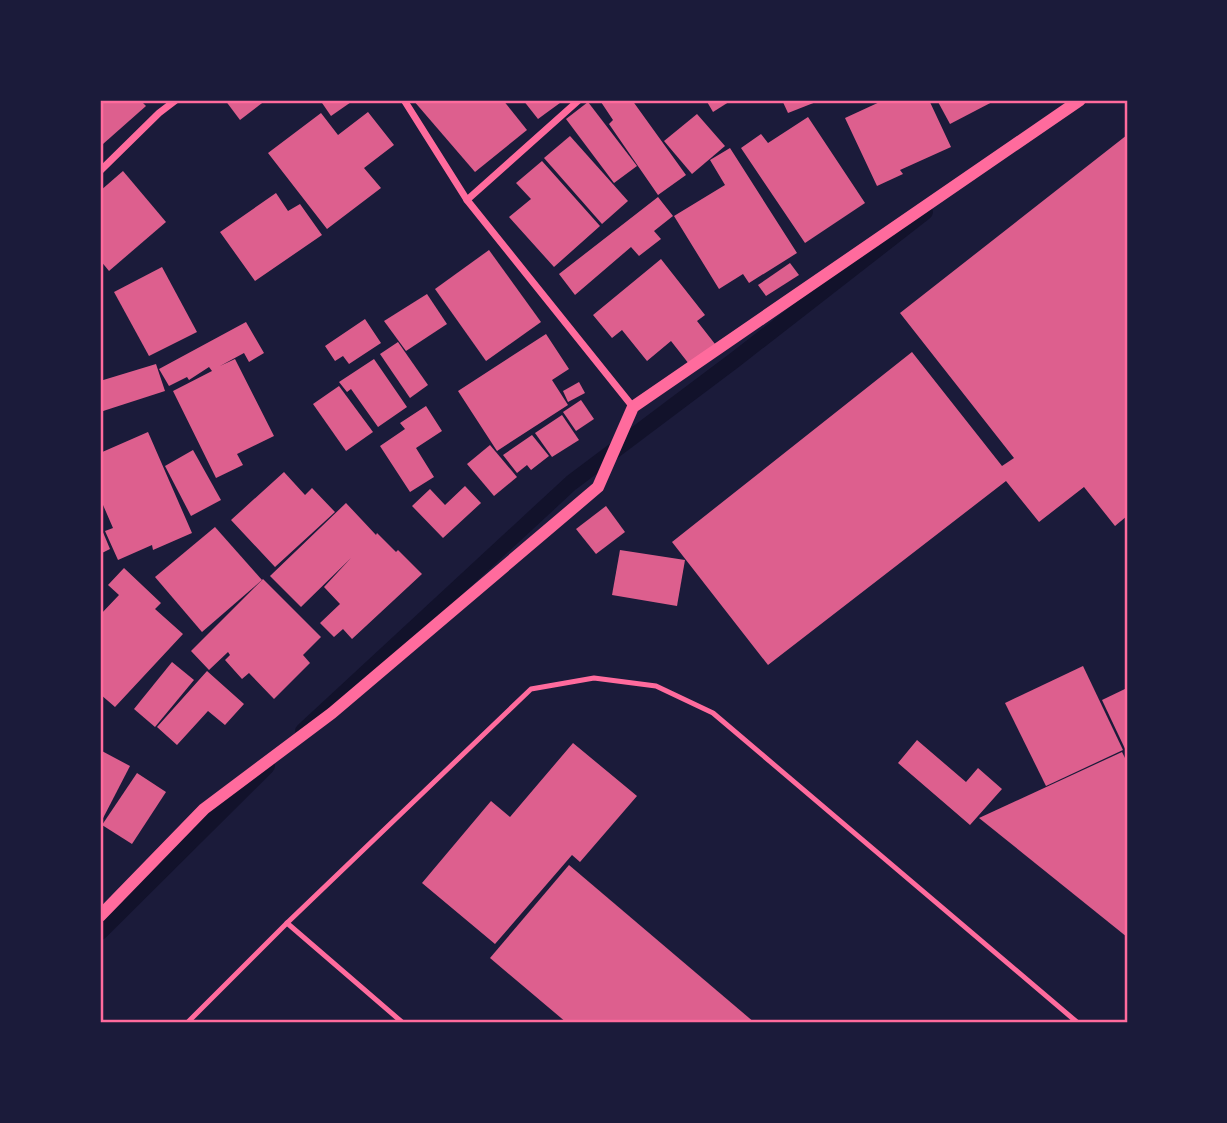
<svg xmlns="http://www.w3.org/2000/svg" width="1227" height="1123" viewBox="0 0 1227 1123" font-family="Montserrat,sans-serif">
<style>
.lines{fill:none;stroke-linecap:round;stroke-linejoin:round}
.stream{stroke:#12122b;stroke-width:16}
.building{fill:#dd5f8e}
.service{stroke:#ff6b9d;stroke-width:5}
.minor{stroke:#ff6b9d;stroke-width:7}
.tertiary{stroke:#ff6b9d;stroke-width:12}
.neatline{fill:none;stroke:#ff6b9d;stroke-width:2.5}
</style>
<rect width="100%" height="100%" fill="#1b1b3a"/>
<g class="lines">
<!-- stream -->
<g class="stream">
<polyline points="303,731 571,483 736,359 925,212"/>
<polyline points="100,932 267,766"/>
</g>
</g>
<!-- building -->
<g class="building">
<polygon points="100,100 140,100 146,106 103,144 100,141"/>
<polygon points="225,100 266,100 240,120"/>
<polygon points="320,100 354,100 331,116"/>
<polygon points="413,100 503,100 527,130 475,172"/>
<polygon points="523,100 564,100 538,119"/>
<polygon points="605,100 632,100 686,175 658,195 609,124 613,120 601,102"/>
<polygon points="706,100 732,100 713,112"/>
<polygon points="782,100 821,100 788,113"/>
<polygon points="884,100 929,100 951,147 900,170 903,174 877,186 845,118"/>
<polygon points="937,100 996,100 950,124"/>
<polygon points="588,102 637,166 614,183 566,119"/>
<polygon points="368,112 394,145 364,168 381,188 327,229 268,153 321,113 338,135"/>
<polygon points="697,114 725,146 692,174 664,141"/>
<polygon points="808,117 865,203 805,243 741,148 761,134 768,143"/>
<polygon points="1127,135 1127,516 1115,526 1084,487 1039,522 1006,481 768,665 672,542 912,352 1002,466 1014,458 900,313"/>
<polygon points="570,136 628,201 602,224 544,158"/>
<polygon points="730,148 797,253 749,283 743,274 719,289 674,216 725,185 710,160"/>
<polygon points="542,161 600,226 554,267 509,217 531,199 516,183"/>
<polygon points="123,171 166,222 109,271 100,260 100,191"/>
<polygon points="276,193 288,211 300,204 322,235 255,281 220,232"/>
<polygon points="658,197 673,216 654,231 661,239 639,256 631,247 575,295 559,274"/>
<polygon points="489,250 541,322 486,361 435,289"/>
<polygon points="661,259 705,315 697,321 715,344 689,364 671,341 647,361 622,330 612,338 593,315"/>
<polygon points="790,263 799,275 766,296 758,285"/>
<polygon points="162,267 197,332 149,356 114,292"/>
<polygon points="427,294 447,324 406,351 384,321"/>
<polygon points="365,319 381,343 349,364 343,356 335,361 325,346"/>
<polygon points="246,322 264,353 249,362 244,353 220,366 235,359 274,436 237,454 243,465 216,478 173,391 212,371 209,367 189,380 187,377 169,386 159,369"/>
<polygon points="546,334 569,369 552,380 568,405 497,451 458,391"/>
<polygon points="398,342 428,385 410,398 380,354"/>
<polygon points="374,359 407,407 378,427 351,389 347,392 339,382"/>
<polygon points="156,364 165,391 100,412 100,381"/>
<polygon points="579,382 585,393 568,402 563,391"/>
<polygon points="339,386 373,432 346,451 313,404"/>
<polygon points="581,400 594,419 576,431 563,412"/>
<polygon points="426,406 442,431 416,448 434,477 410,492 380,446 405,429 400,423"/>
<polygon points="562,415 579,440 552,457 535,433"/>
<polygon points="148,432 192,533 153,550 152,545 118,560 105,531 113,528 100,498 100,453"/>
<polygon points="532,435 549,456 531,470 527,465 517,473 503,455"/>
<polygon points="490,445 517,477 494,496 467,464"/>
<polygon points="193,450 221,500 191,516 165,466"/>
<polygon points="284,472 305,495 312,488 335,512 275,567 231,520"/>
<polygon points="465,486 481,503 443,538 412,506 430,489 445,505"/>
<polygon points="346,503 376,535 377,533 396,552 398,550 422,574 352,639 343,629 334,637 320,623 340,604 324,587 351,558 301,607 270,576"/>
<polygon points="606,506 625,532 596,554 576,529"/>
<polygon points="100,525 110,549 100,554"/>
<polygon points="215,527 262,580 202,632 155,577"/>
<polygon points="620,550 685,560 677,606 612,595"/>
<polygon points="124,568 161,603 155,609 183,634 115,707 100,694 100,615 119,595 108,585"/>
<polygon points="263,579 321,637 303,655 310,663 274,699 249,673 242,679 225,660 230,655 228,652 209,670 191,651"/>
<polygon points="172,662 194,680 155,727 134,709"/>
<polygon points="1083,666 1123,750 1046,786 1005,703"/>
<polygon points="207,671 244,704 225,725 208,711 177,745 157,727"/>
<polygon points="1127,688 1127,753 1102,700"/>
<polygon points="917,740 966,782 978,768 1002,789 970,825 898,763"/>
<polygon points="573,743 637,796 580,862 572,855 495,944 422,883 491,801 510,817"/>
<polygon points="100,750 130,766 100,824"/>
<polygon points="1122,752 1127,762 1127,937 979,818"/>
<polygon points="137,773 166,792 132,844 102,825"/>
<polygon points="569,865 755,1023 567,1023 490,958"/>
</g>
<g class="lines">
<!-- service -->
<g class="service">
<polyline points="287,923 403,1023"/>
<polyline points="187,1023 287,923 531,689 594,678 656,686 713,713 1078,1023"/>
</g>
<!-- minor -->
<g class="minor">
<polyline points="404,100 467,200 633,407"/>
<polyline points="100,171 159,113 176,100"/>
<polyline points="467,200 579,100"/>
</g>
<!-- tertiary -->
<polyline class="tertiary" points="100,916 204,809 332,713 598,487 633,407 1080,100"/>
</g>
<!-- border -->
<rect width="1227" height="1123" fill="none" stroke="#1b1b3a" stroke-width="203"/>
<rect x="102" y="102" width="1024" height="919" class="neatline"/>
</svg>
